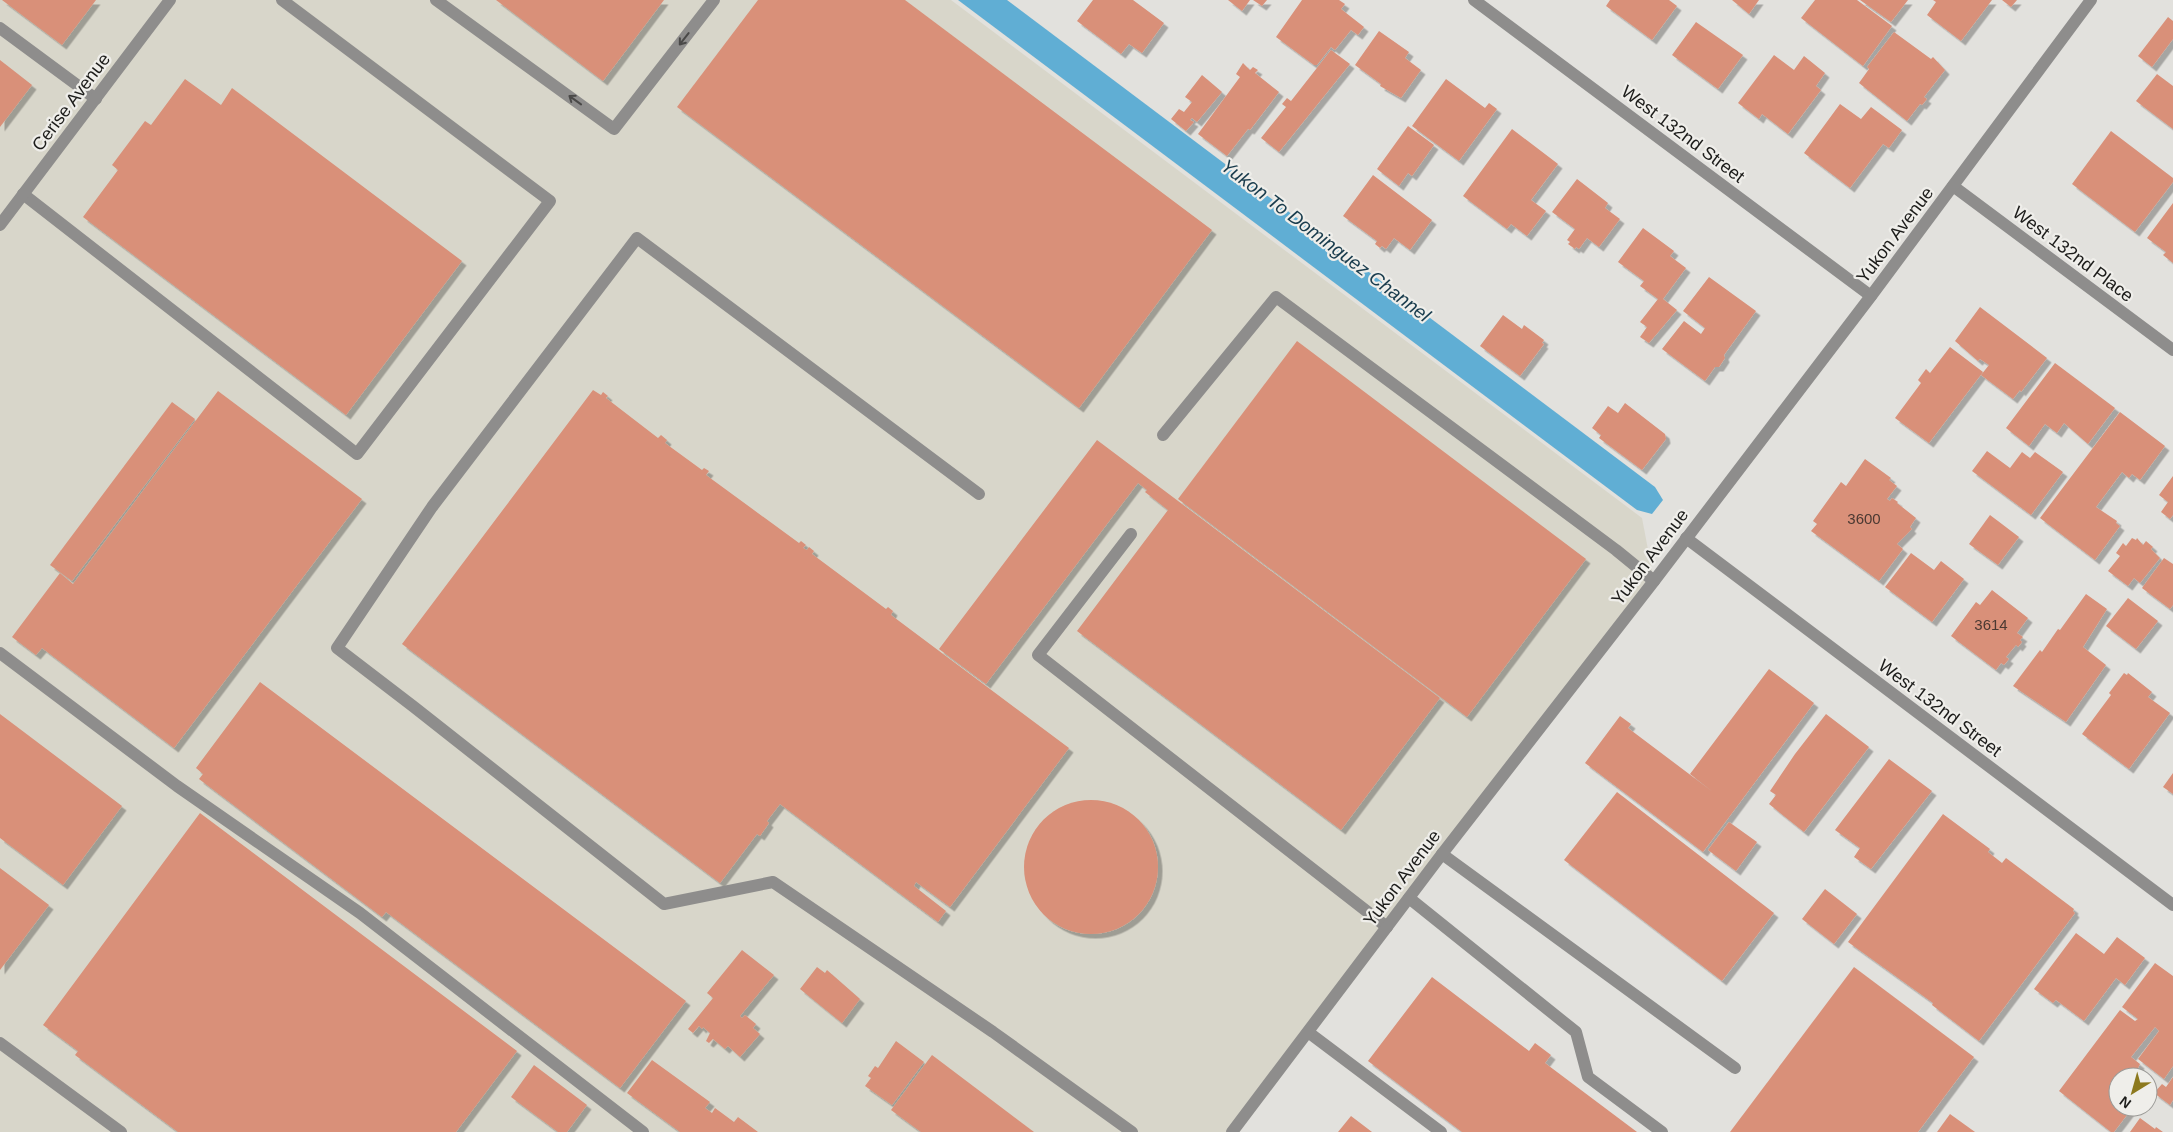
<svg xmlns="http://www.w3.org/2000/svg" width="2173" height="1132" viewBox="0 0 2173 1132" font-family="Helvetica,sans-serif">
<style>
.built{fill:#d8d6ca}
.water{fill:#60aed4}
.building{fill:#d99079;filter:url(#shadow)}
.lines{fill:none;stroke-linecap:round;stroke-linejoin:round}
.lane{stroke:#8e8d8c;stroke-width:12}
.street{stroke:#8e8d8c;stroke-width:12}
.oneway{stroke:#4a4948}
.labels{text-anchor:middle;stroke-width:4.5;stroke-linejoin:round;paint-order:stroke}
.number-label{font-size:15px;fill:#4b3932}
.street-label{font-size:18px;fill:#1c1c1a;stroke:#efeeea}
.water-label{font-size:19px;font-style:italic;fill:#193c4d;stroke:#efeeea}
</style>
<defs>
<filter id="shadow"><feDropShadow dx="4.5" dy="4.5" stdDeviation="0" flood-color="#0004"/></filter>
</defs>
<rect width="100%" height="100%" fill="#e2e1dd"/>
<!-- built -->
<polygon class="built" points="0,0 951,0 1642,518 1654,581 1232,1132 0,1132"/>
<!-- water -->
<polygon class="water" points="958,0 1007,0 1655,487 1663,500 1652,514 1637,510"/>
<!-- building -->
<g class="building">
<polygon points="2,0 96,0 62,45"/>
<polygon points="496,0 664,0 603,81"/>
<polygon points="758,0 905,0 1212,230 1079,408 677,107"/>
<polygon points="1093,0 1133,0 1164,23 1142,53 1129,44 1121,54 1077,21"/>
<polygon points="1228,0 1250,0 1242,11"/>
<polygon points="1253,0 1267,0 1262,6"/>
<polygon points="1302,0 1339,0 1345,4 1341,9 1364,27 1358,35 1351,30 1335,50 1331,47 1317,65 1314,65 1276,37"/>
<polygon points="1610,0 1669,0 1677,6 1652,40 1606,6"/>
<polygon points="1732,0 1759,0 1749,14"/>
<polygon points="1815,0 1857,0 1892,26 1863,66 1801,18"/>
<polygon points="1860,0 1908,0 1891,22"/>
<polygon points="1933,0 1992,0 1961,41 1927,15 1936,2"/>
<polygon points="2002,0 2017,0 2011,7"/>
<polygon points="2168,17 2173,21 2173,39 2152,67 2138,56"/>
<polygon points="1696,22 1743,55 1718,89 1672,55"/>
<polygon points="1379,31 1409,52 1405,58 1421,70 1401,98 1380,86 1381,84 1355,65"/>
<polygon points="1894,32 1931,59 1933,57 1945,70 1924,97 1927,99 1922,105 1920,104 1907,121 1859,83 1869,69 1867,67"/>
<polygon points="1331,50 1350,64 1279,152 1261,138 1286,107 1282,104 1287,98 1291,101"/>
<polygon points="1774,55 1794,70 1804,56 1825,73 1816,86 1821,90 1788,134 1762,114 1759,119 1738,103"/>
<polygon points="0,60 32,85 0,127"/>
<polygon points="1243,63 1250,70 1253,67 1258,70 1255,73 1279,92 1250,130 1248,129 1227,156 1198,134 1240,77 1236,74"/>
<polygon points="2157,74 2173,86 2173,129 2136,101"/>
<polygon points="1202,75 1222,92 1197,122 1192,118 1190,120 1194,122 1186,131 1171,119 1179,109 1184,112 1192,102 1185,97"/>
<polygon points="185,79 221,105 232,88 462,261 346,415 83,217 118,170 112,165 145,121 151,125"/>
<polygon points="1446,79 1485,108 1489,103 1497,109 1459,161 1412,126"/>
<polygon points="1840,104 1861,119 1871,107 1902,130 1889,148 1883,144 1850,188 1804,153"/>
<polygon points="1408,126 1434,145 1412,176 1408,173 1399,186 1377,169"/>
<polygon points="1512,129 1558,164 1531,200 1546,211 1527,236 1511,224 1507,229 1463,196"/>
<polygon points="2111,131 2173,178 2173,182 2135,232 2072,184"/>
<polygon points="1373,175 1432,220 1410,250 1394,238 1386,249 1382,246 1380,248 1375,244 1377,241 1343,216"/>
<polygon points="1577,179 1608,203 1605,208 1620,219 1599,247 1587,238 1579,249 1576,247 1575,249 1568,244 1570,242 1567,240 1575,229 1552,212"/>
<polygon points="2173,203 2173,263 2163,255 2166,252 2147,238"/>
<polygon points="1643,228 1674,251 1670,256 1686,268 1663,299 1677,310 1649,343 1640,337 1647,327 1640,322 1658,299 1640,286 1644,281 1618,262"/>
<polygon points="1709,277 1756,311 1724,355 1725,358 1719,367 1715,367 1705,381 1662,349 1684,321 1701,334 1705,328 1683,311"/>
<polygon points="1980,307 2047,358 2021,392 2020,390 2013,399 1981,375 1989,365 1980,359 1978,361 1955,341"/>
<polygon points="1503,315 1522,329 1524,325 1544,340 1542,343 1544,344 1520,376 1480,346"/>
<polygon points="1297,341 1586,559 1467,717 1178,499"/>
<polygon points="1950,347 1983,372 1929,443 1895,418 1921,383 1918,380 1926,369 1930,373"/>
<polygon points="2055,363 2115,408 2088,444 2064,423 2057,433 2045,424 2029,446 2006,428"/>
<polygon points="593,390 601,395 603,392 608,396 606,398 658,438 661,435 667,440 665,443 702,470 704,468 709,471 706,475 799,543 801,541 806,545 803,548 807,550 809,547 814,551 812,554 886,609 888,607 893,611 891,615 1069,748 950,907 916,882 914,886 946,911 938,922 780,804 767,821 769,823 760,836 757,834 720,883 402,644"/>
<polygon points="218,391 362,499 174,748 42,648 36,655 12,637 60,573 73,584"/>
<polygon points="172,402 195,419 72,581 50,565"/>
<polygon points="1625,403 1665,434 1666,439 1642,470 1599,438 1601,435 1592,428 1608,406 1618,413"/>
<polygon points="2120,412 2165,446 2140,480 2132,474 2129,478 2122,472 2096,507 2117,521 2116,523 2120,526 2095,560 2040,518"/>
<polygon points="1097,440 1440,698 1341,830 1077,631 1168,510 1145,492 1147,490 1138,483 986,684 939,649"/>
<polygon points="1987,451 2010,468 2022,452 2030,458 2035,452 2063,472 2031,515 1972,471"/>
<polygon points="1865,459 1891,478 1889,480 1897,486 1887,499 1890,501 1892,498 1898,502 1897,503 1916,518 1910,527 1912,529 1897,544 1903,549 1879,581 1811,531 1817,524 1813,521 1841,482 1846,486"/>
<polygon points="2173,476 2173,515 2170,519 2161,512 2168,502 2159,495"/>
<polygon points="1990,515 2019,537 1998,565 1969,544"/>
<polygon points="2132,538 2136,540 2137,538 2143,545 2146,541 2153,547 2151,549 2160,558 2140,583 2134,578 2128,586 2108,571 2120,556 2116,553 2123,543 2126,546"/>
<polygon points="1911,553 1934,570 1941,561 1964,579 1932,622 1885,587"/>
<polygon points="2164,558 2173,564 2173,605 2170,609 2142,588"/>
<polygon points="1992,590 2028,618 2017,633 2023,637 2020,640 2022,642 2018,647 2016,645 2006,657 2009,659 2004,665 2001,663 1996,670 1951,636 1976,602 1980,605"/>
<polygon points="2086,594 2107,609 2083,647 2106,665 2066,722 2013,686 2040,650 2042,652 2058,629 2060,630"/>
<polygon points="2128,598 2158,621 2136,649 2106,626"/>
<polygon points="1769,669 1814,703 1703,852 1585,763 1620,716 1631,724 1628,728 1713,792 1690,774"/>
<polygon points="2124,673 2127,675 2128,673 2152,692 2148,697 2170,713 2129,769 2082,734 2111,695 2109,693"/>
<polygon points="260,682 686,1001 620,1088 386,912 382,917 199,779 203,774 196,768"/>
<polygon points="0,714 122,806 63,885 0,838"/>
<polygon points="1826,714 1869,747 1804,832 1769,804 1776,795 1770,791 1795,754"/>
<polygon points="1889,759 1932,791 1871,869 1854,857 1860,848 1835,830"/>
<polygon points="2173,773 2173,794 2163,787"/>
<polygon points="1617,792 1774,913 1722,981 1564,860"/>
<circle cx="1091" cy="867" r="67"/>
<polygon points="200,813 517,1051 456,1132 178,1132 75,1055 78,1051 43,1025"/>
<polygon points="1943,814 1990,849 1988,852 2002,863 2006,858 2074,909 2073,911 2075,913 1979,1041 1932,1005 1933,1003 1848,942"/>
<polygon points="1729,822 1757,842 1736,871 1708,850"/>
<polygon points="0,868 49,905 0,970"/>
<polygon points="1825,889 1857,914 1834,944 1802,919"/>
<polygon points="2076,933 2104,954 2117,937 2145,958 2125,985 2116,978 2084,1021 2056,1000 2053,1003 2034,989"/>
<polygon points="742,950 774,975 740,1016 742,1018 745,1015 756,1024 753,1028 760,1034 740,1057 728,1046 725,1049 713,1039 709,1043 706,1041 710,1033 703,1027 702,1029 699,1026 693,1033 688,1029 713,998 707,993"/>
<polygon points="2155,963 2173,976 2173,1066 2164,1079 2138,1059 2159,1031 2155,1027 2131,1057 2140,1064 2135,1074 2140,1077 2118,1077 2118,1107 2133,1107 2114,1132 2111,1132 2059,1091 2120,1010 2135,1021 2138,1019 2122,1007"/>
<polygon points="817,967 825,973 827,970 860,999 842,1023 800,989"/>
<polygon points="1854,967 1974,1057 1918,1132 1730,1132"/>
<polygon points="1432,977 1529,1051 1535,1043 1551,1055 1545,1063 1637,1132 1462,1132 1368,1061"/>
<polygon points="896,1041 924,1062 892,1105 865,1086 871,1078 868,1076 875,1066 878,1068"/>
<polygon points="932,1055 1034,1132 921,1132 891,1110"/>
<polygon points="652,1060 710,1102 705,1108 712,1113 715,1108 734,1122 738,1117 758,1132 680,1132 627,1093"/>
<polygon points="534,1065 587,1105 567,1132 558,1132 511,1097"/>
<polygon points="2173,1077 2173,1100 2170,1105 2154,1093 2162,1084 2166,1087"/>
<polygon points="1950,1114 1975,1132 1937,1132"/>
<polygon points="1351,1116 1372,1132 1338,1132"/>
<polygon points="2140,1118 2155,1129 2156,1127 2163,1132 2130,1132"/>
</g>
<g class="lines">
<!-- lane -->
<g class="lane">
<polyline points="436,0 614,129 714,0"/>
<polyline points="0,28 96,99"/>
<polyline points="23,194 357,454 550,201 282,0"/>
<polyline points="1163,435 1276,297 1616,550 1654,581"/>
<polyline points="979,494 637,238 432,507 337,648 414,707 664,904 773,882 993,1032 1132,1132"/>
<polyline points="1131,534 1038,655 1387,927"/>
<polyline points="0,653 177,786 360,913 643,1132"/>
<polyline points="1442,854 1735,1068"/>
<polyline points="1409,898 1576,1032 1588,1077 1662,1132"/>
<polyline points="1308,1032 1441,1132"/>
<polyline points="0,1043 121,1132"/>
</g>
<!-- street -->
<g class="street">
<polyline points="1474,0 1871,296"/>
<polyline points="1953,186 2173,350"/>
<polyline points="0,225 170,0"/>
<polyline points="1686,538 2173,905"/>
<polyline points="1232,1132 1442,854 1654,581 1871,296 2091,0"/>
</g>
</g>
<!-- one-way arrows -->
<defs><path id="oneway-shaft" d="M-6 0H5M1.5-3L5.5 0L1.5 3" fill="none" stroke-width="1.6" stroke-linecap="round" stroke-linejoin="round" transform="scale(1.25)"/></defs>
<g class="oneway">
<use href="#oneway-shaft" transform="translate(684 39) rotate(128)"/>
<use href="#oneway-shaft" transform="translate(575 100) rotate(-144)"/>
</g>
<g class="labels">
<!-- number labels -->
<g class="number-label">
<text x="1864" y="524">3600</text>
<text x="1991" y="630">3614</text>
</g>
<!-- street labels -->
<g class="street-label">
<text transform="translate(71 102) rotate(-53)" y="6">Cerise Avenue</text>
<text transform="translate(1683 134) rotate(37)" y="6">West 132nd Street</text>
<text transform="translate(1895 235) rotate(-53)" y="6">Yukon Avenue</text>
<text transform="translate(2073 254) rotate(37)" y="6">West 132nd Place</text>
<text transform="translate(1650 557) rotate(-53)" y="6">Yukon Avenue</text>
<text transform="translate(1940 708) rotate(37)" y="6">West 132nd Street</text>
<text transform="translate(1402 878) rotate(-53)" y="6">Yukon Avenue</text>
</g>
<!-- water labels -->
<g class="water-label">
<text transform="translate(1326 240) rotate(37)" y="7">Yukon To Dominguez Channel</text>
</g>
</g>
<!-- north arrow -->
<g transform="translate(2133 1092) rotate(217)"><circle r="24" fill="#efeeea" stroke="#9b9a97"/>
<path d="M0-4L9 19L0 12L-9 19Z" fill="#8c791e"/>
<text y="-8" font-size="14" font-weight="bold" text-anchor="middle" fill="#1c1c1a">N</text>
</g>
</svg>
